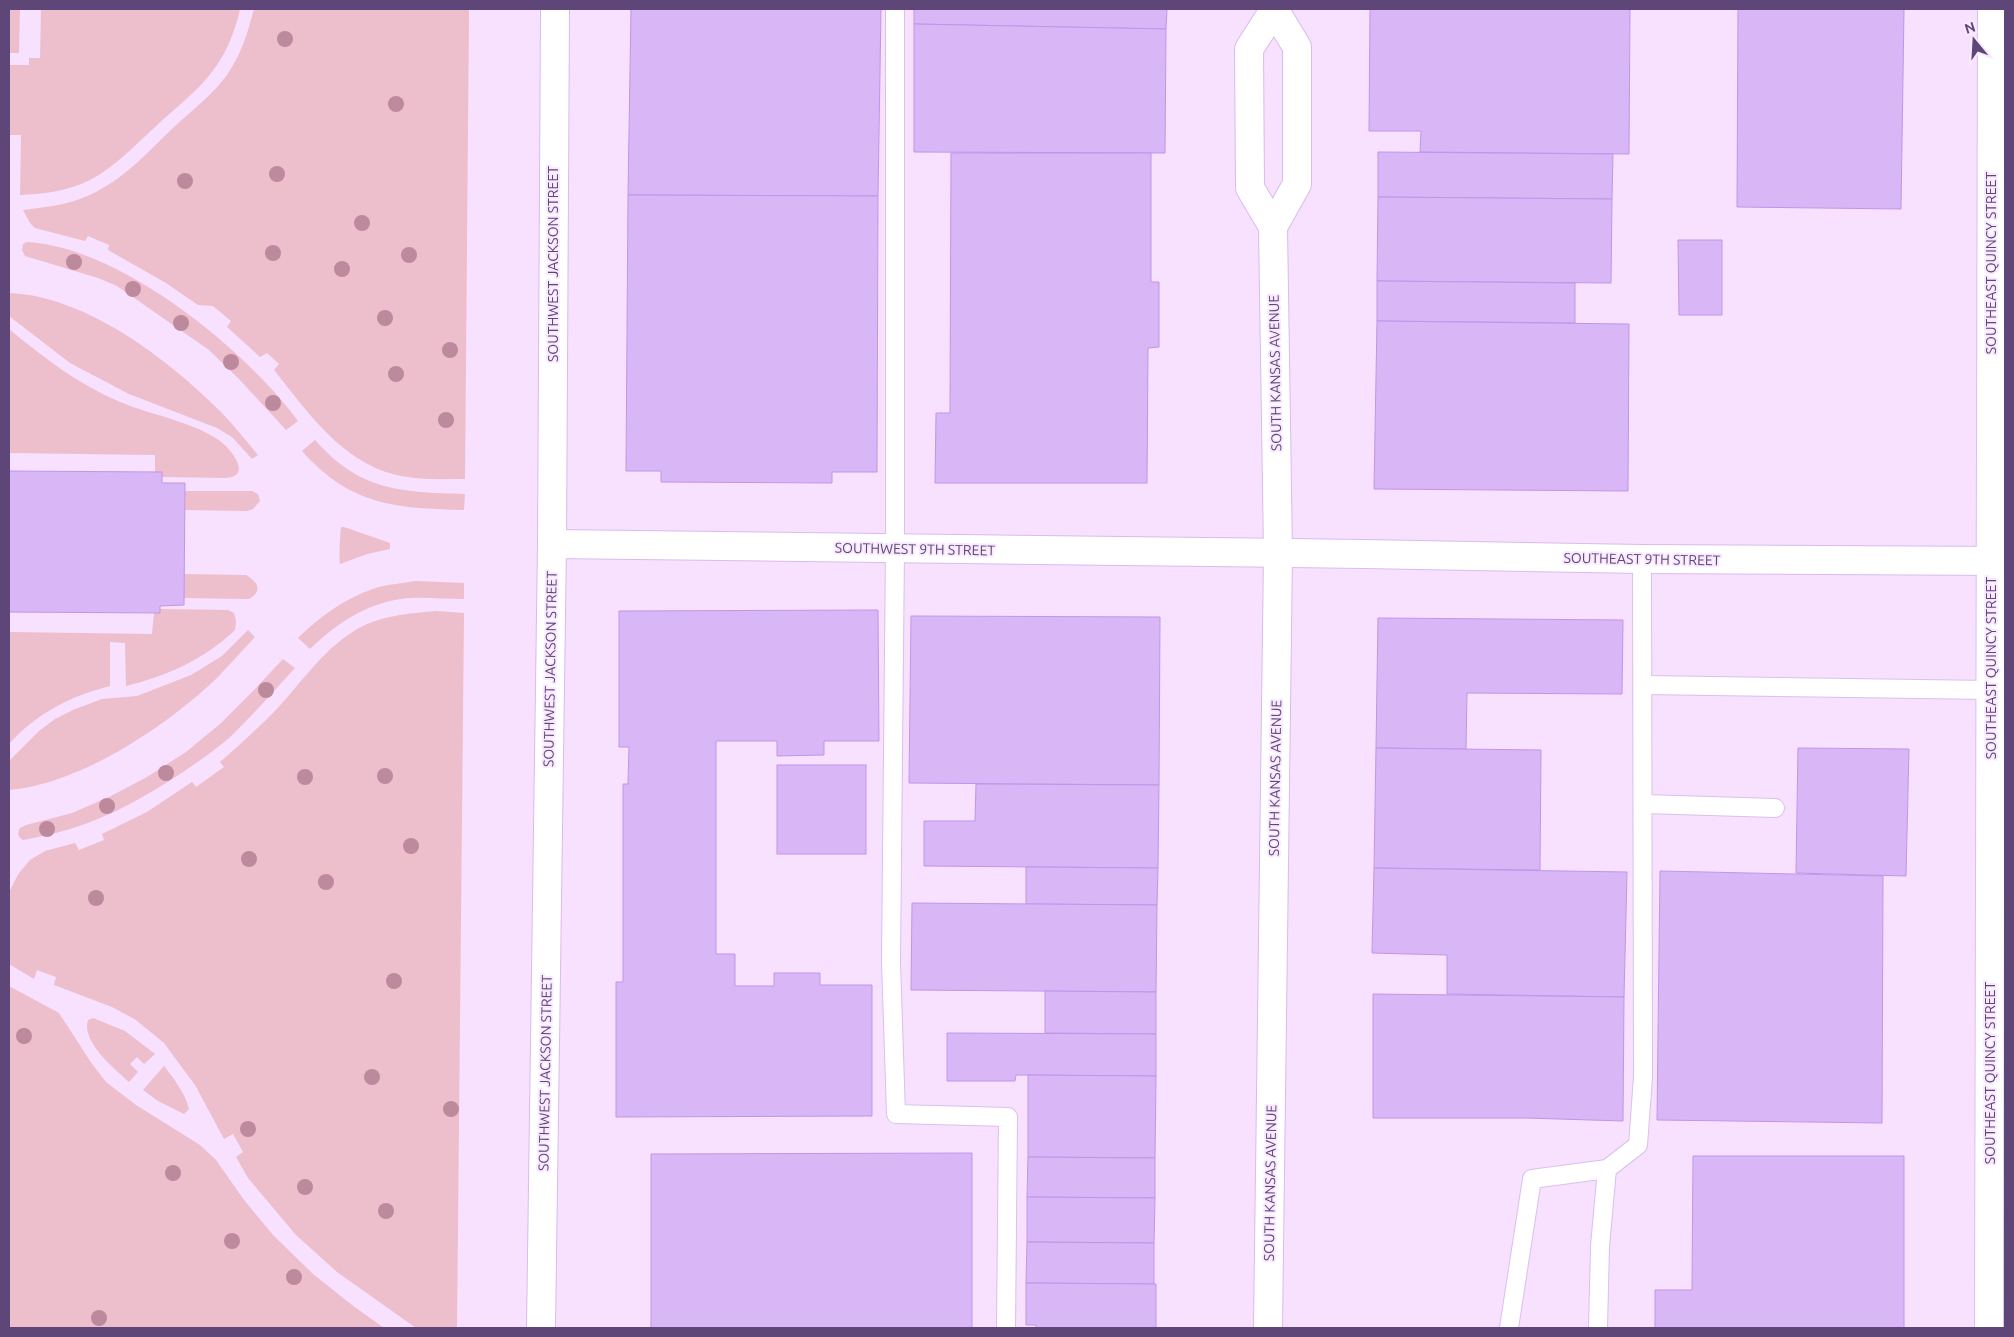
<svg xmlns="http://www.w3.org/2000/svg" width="2014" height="1337" viewBox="0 0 2014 1337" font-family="Ubuntu,sans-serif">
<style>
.green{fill:#edbecb}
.building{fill:#d9b6f6;stroke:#c195ea}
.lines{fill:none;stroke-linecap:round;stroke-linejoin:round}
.lane-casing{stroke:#d9c1e8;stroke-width:20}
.street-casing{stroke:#d9c1e8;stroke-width:30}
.secondary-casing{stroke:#d8bceb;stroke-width:30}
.lane{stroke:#fff;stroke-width:18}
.street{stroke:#fff;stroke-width:28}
.secondary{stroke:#fff;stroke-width:28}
.tree{fill:#bc899d}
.labels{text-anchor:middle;stroke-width:4;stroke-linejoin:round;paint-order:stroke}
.street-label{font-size:14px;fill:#5e4678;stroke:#f9e9ff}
</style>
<rect width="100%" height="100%" fill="#f7e1fe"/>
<!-- green -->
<g class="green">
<polygon points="9,9 20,9 19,53 9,53"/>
<path d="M41,9H240C236,28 228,49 217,65C201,89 176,107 155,127C135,145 115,167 90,180C68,191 45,194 20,195L21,135H9V65H29V58H40Z"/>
<path d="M254,9H469L465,479C446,479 426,480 407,477C346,468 310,415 274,370L279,364L267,353L260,357L227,327L231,321L213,306L198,305L166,283L108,250L109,245L88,236L85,241L35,228L30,223L23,210C49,207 73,204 96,192C127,176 151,149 175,126C193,110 212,95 227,75C241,55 248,32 254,9Z"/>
<path d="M27,242C120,247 244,348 298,421L286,430L238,378L209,350L117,286L98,278L25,256L22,250L23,244Z"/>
<path d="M9,293C86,296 168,359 221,412C234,425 246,441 258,455L252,459L232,437L217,428L129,394L70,363L9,316Z"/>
<path d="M9,329C44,358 78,384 120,402C151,415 194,422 220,441C232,450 253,477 225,478L162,477L155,472V455L9,453Z"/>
<path d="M315,440C360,491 400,492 465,494L464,510C395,508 351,506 302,451Z"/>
<polygon points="185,491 252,491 258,494 260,501 253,509 247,511 185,510"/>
<path d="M341,527H344L390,543V549L367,554L340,564C339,558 340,535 341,527Z"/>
<path d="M184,574L246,575C258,582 263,591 249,599L184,598Z"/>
<path d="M415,581L464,583V599C446,599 427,597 409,598C370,601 338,622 310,649L298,638C319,617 344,599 373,589C386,584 401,584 415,581Z"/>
<path d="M160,609L228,610L234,613L236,621L235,630C205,659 167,676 126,686L125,643L110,642V686C70,696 36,714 9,744V632L152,634L154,613H160Z"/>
<path d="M437,611L464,613L457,1328H416L337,1272L296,1235L248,1178L236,1157L243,1152L233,1134L224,1139L195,1085L164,1043L136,1020L112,1007L54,985L56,977L37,970L34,979L9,964V892L19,873L30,860L45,851L75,843L79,850L104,840L102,834L147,812L192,782L196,787L224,767L220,762C238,746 256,730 273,713C302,683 325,645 363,626C386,615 411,613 437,611Z"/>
<path d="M248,630L255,637C242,651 229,665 216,679C165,727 80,784 9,790V761L39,731L55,719L75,709L102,699L137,696L191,675L222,656Z"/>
<path d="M283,659L295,668C273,692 252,716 229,738C215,750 199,761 183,772C130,807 87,829 23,840C18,837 17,834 20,828L26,825L72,813L109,797L147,777L186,752L220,724L254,690Z"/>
<polygon points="9,986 59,1013 92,1064 106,1082 136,1105 200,1145 216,1160 244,1200 273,1235 313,1274 352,1305 384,1328 9,1328"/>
<path d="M93,1018L125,1031L155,1054L144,1064L137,1057L130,1064L138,1072L129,1082C115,1069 81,1042 88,1020Z"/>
<path d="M164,1066C174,1079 185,1093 189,1109L184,1114L158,1101L143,1090Z"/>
</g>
<!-- building -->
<g class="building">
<polygon points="631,9 881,9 878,196 628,195"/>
<polygon points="914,9 1167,9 1166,29 914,24"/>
<polygon points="1370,9 1630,9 1629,154 1420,152 1421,131 1369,131"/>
<polygon points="1738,9 1904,9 1901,209 1737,207"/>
<polygon points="914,24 1166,29 1165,153 914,152"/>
<polygon points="1378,152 1613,154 1612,199 1378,197"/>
<polygon points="951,153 1151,153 1151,282 1159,282 1159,347 1148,348 1147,483 935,483 936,413 950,413"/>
<polygon points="628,195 878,196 877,472 832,472 832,483 661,482 661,471 626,471"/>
<polygon points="1378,197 1612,199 1611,283 1377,281"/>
<polygon points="1678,240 1722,240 1722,315 1679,315"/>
<polygon points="1377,281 1575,283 1575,323 1377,321"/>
<polygon points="1377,321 1629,324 1628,491 1374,489"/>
<polygon points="9,471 162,472 162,483 185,483 184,605 160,606 160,613 9,612"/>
<polygon points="878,610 879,741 824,741 824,755 777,756 777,741 716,741 716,954 735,954 735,986 774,986 774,973 820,973 820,985 872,985 872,1116 616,1117 616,982 623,982 623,784 628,784 629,747 619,747 619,611"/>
<polygon points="911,616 1160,617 1159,785 909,783"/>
<polygon points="1378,618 1623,620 1622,694 1467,693 1466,749 1376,748"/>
<polygon points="1376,748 1541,750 1540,870 1374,868"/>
<polygon points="1798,748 1909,749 1906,876 1796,873"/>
<rect x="777" y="765" width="89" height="89"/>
<polygon points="976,784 1159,785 1158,868 924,866 924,821 975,821"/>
<polygon points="1026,867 1158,868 1157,905 1026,904"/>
<polygon points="1374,868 1627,872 1624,997 1447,994 1447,955 1372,953"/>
<polygon points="1660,871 1883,876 1882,1123 1657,1120"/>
<polygon points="912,903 1157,905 1156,992 911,990"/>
<polygon points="1045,991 1156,992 1156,1034 1045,1033"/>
<polygon points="1373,994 1624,997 1623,1121 1526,1118 1373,1118"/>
<polygon points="947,1033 1156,1034 1156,1076 1016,1075 1015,1081 947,1081"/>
<polygon points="1028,1075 1156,1076 1155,1158 1028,1157"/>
<polygon points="972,1153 972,1328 651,1328 651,1154"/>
<polygon points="1693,1156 1904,1156 1904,1328 1655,1328 1655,1290 1692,1290"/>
<polygon points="1028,1157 1155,1158 1155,1198 1027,1197"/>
<polygon points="1027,1197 1155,1198 1154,1243 1027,1242"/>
<polygon points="1027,1242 1154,1243 1154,1284 1026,1283"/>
<polygon points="1026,1283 1156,1284 1156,1328 1036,1328 1036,1325 1026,1325"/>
</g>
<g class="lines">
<!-- lane casing -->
<g class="lane-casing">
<g id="lane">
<polyline points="895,9 895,548 891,962 896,1114 1008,1117 1006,1328"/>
<polyline points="1644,685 1991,690"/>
<polyline points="1644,804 1775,808"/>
<polyline points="1509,1328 1532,1179 1607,1169 1638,1145 1643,1077 1642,559"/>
<polyline points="1598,1328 1600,1246 1607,1169"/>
</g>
</g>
<!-- street casing -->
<g class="street-casing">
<polyline id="street" points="1989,1328 1992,9"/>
</g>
<!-- secondary casing -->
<g class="secondary-casing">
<g id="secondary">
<polyline points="1273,227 1297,184 1297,47 1274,9"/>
<polyline points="552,544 1364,554 1642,559 2005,561"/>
<polyline points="541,1328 552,544 555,9"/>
<polyline points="1268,1328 1278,553 1273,227 1250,188 1249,49 1274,10"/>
</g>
</g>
<!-- lane -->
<use href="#lane" class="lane"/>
<!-- street -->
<use href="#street" class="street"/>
<!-- secondary -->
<use href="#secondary" class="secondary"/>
</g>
<!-- trees -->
<g class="tree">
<circle cx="285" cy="39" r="8"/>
<circle cx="396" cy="104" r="8"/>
<circle cx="277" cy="174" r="8"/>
<circle cx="185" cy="181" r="8"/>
<circle cx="362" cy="223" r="8"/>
<circle cx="273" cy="253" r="8"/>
<circle cx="409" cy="255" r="8"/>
<circle cx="74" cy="262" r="8"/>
<circle cx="342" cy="269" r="8"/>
<circle cx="133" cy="289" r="8"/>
<circle cx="385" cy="318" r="8"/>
<circle cx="181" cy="323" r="8"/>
<circle cx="450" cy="350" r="8"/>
<circle cx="231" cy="362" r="8"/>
<circle cx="396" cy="374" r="8"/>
<circle cx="273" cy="403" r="8"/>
<circle cx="446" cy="420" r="8"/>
<circle cx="266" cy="690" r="8"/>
<circle cx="166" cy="773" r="8"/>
<circle cx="385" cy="776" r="8"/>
<circle cx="305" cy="777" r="8"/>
<circle cx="107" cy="806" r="8"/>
<circle cx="47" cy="829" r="8"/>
<circle cx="411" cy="846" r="8"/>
<circle cx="249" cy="859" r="8"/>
<circle cx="326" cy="882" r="8"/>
<circle cx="96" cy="898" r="8"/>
<circle cx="394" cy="981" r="8"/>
<circle cx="24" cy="1036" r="8"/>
<circle cx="372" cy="1077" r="8"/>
<circle cx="451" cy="1109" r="8"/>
<circle cx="248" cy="1129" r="8"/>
<circle cx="173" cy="1173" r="8"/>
<circle cx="305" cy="1187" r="8"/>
<circle cx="386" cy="1211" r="8"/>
<circle cx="232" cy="1241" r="8"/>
<circle cx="294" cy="1277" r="8"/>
<circle cx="99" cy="1318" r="8"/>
</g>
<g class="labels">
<!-- street labels -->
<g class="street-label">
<text transform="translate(1991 263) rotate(-90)" y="5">SOUTHEAST QUINCY STREET</text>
<text transform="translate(553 264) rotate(-90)" y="5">SOUTHWEST JACKSON STREET</text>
<text transform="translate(1275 373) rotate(-91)" y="5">SOUTH KANSAS AVENUE</text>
<text transform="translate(915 549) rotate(1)" y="5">SOUTHWEST 9TH STREET</text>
<text transform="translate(1642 559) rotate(1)" y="5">SOUTHEAST 9TH STREET</text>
<text transform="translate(1991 668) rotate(-90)" y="5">SOUTHEAST QUINCY STREET</text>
<text transform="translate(550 669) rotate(-89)" y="5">SOUTHWEST JACKSON STREET</text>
<text transform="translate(1275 778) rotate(-89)" y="5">SOUTH KANSAS AVENUE</text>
<text transform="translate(545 1073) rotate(-89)" y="5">SOUTHWEST JACKSON STREET</text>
<text transform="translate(1990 1073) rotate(-90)" y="5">SOUTHEAST QUINCY STREET</text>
<text transform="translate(1270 1183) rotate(-89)" y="5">SOUTH KANSAS AVENUE</text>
</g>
</g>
<!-- border -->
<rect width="2014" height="1337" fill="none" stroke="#5e4678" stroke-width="20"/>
<!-- north arrow -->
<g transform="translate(1974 40) rotate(342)" stroke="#f9e9ff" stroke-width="4" paint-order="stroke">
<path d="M0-4L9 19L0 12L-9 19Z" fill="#5e4678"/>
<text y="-8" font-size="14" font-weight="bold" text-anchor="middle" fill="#5e4678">N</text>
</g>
</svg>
